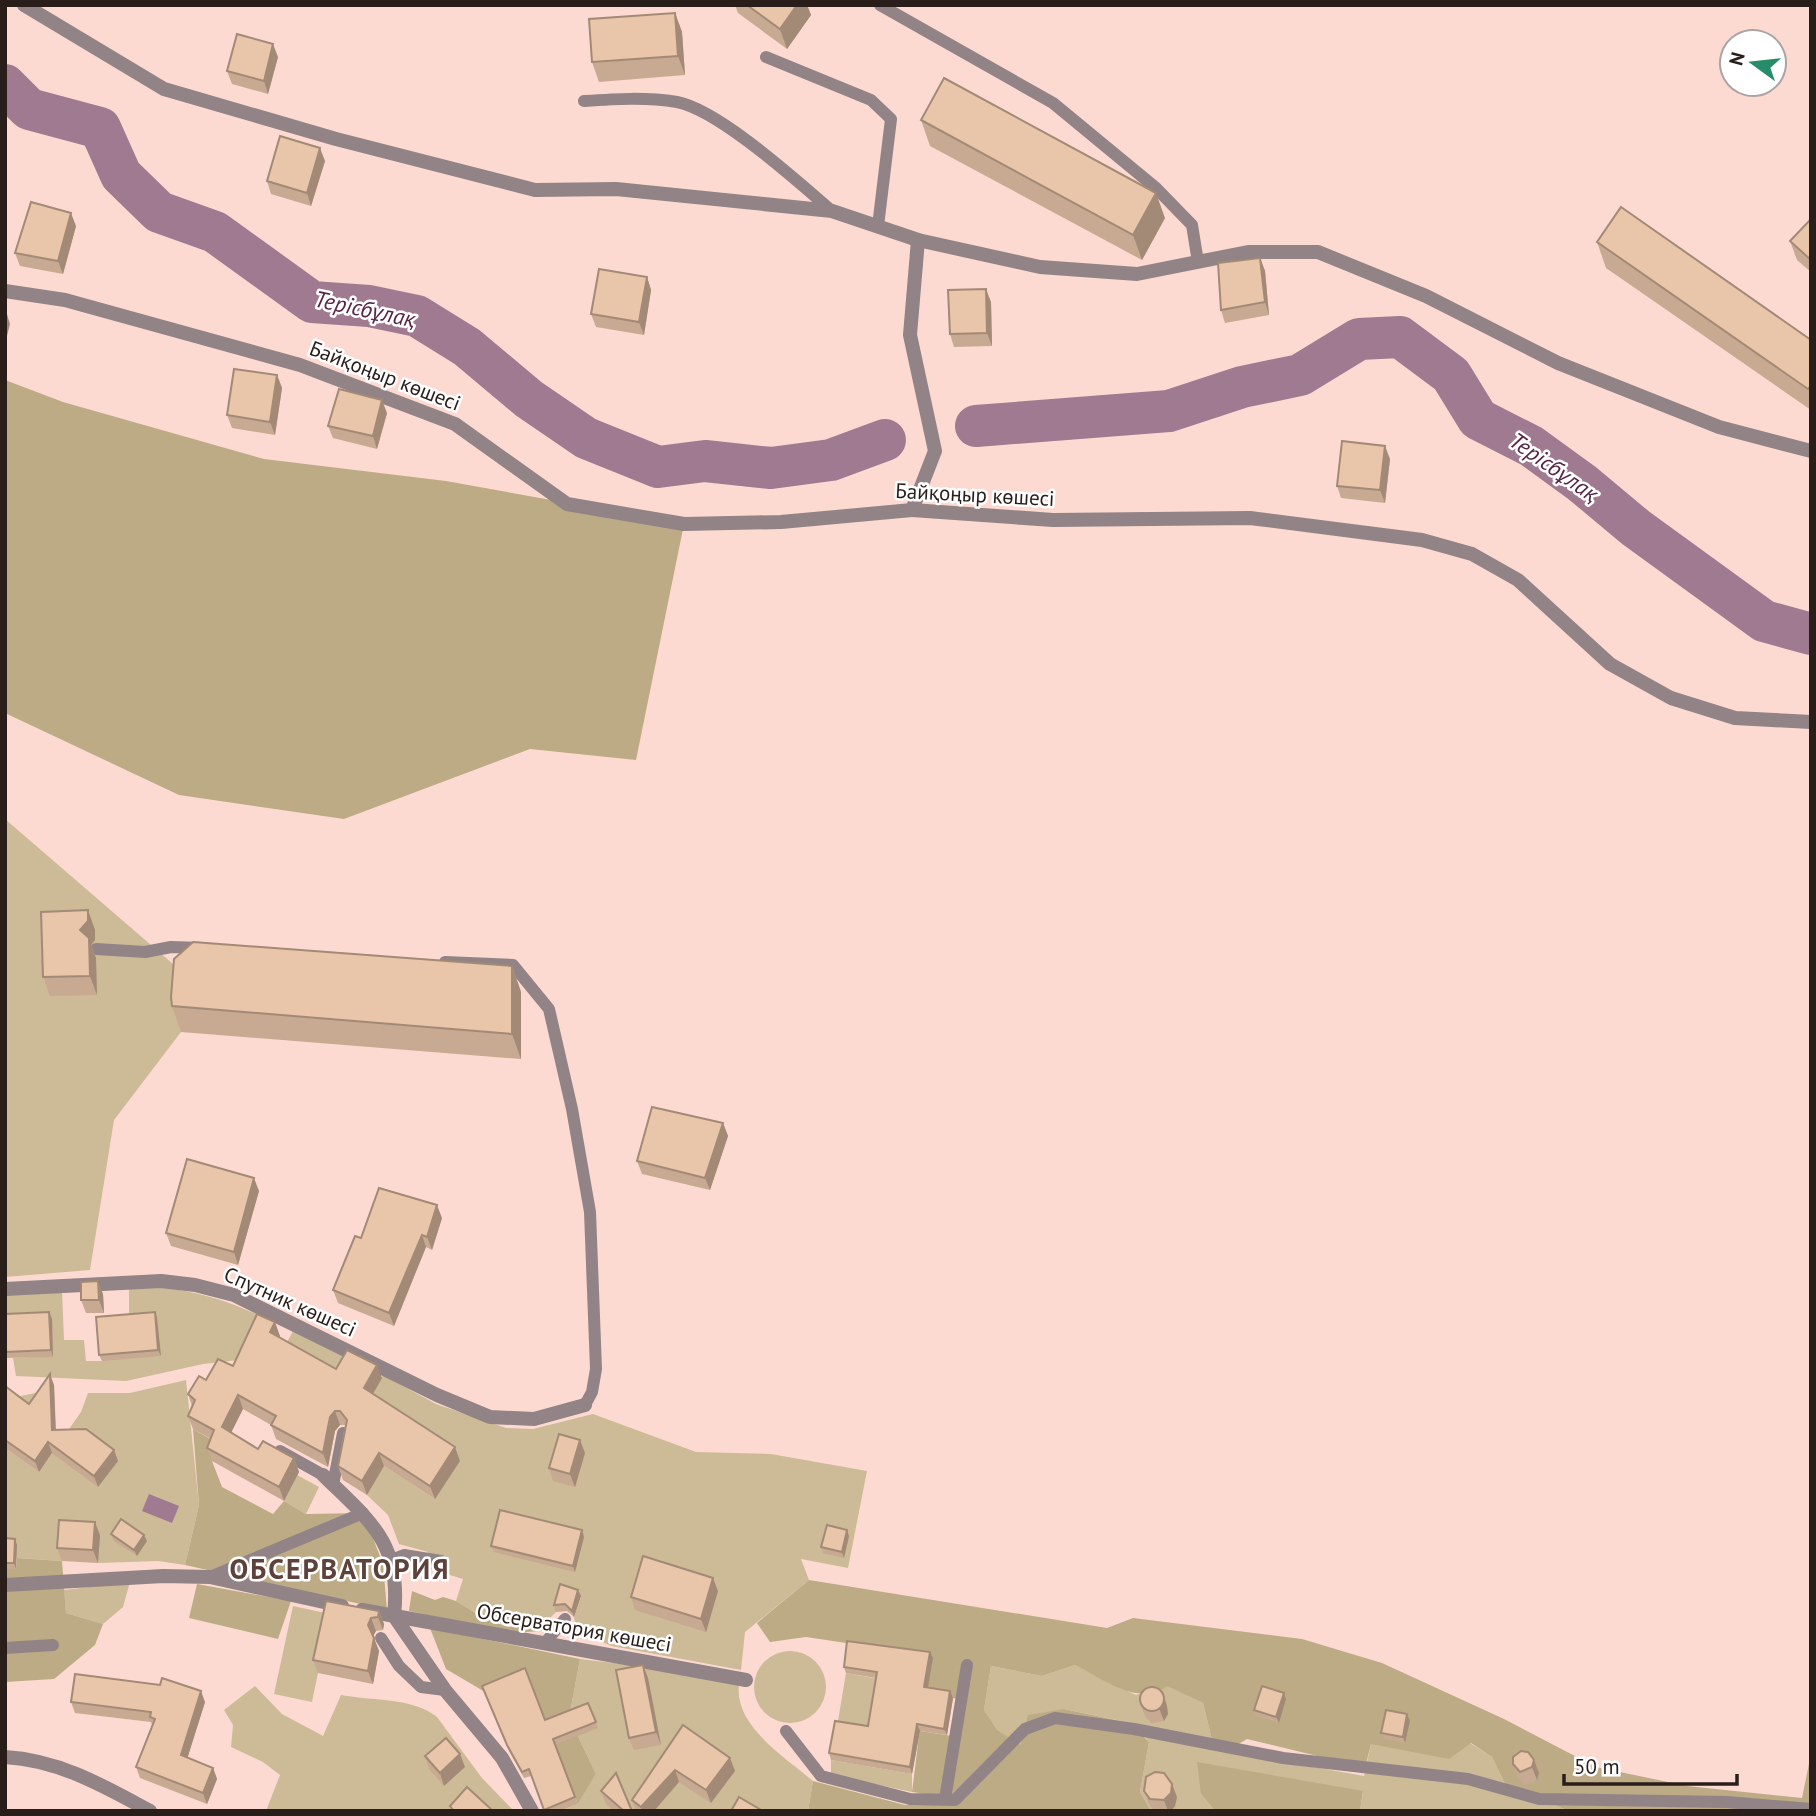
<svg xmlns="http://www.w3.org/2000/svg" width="1816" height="1816" viewBox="0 0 1816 1816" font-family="'PT Sans',sans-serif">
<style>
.green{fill:#ccbb96}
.forest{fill:#bcab85}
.water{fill:#9f7a91}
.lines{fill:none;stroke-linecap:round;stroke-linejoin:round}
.river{stroke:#9f7a91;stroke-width:42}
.service{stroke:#928386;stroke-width:12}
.minor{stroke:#928386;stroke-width:14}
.tertiary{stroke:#928386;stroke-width:14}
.wall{fill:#c8a991}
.shaded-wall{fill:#a38a76}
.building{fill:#e9c5a9;stroke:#a38a76;stroke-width:2}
.labels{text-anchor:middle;stroke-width:5;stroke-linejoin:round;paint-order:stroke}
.street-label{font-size:21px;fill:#2a1e1b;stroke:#fff}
.water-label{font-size:23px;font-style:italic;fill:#572646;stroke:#fff}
.district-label{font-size:28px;font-weight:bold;letter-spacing:2px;fill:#5d413b;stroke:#fff}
</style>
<rect width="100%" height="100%" fill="#fddad1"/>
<!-- green -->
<g class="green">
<polygon points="5,819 173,964 183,985 181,1032 114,1120 90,1270 5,1277"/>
<path d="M160,1287C197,1292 227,1300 260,1316L239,1360L203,1364L126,1381L16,1376L13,1358L53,1356L5,1320V1293L62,1290L64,1340H84L86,1361H102L129,1321V1289Z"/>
<path d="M293,1331L355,1359L364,1412L383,1375L436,1404L506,1428L533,1429L593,1414L696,1452L771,1454L867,1471L848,1568L801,1559L809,1580L745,1632L741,1670L612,1646L577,1632L574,1617L581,1597L562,1591L556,1612L543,1625C502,1627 492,1623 456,1601L463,1579L424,1567L428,1552L399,1544L388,1515L367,1495L384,1466L435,1499L283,1350Z"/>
<polygon points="186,1380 199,1505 185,1565 158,1561 98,1563 64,1534 62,1561 17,1558 5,1544 5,1405 11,1398 50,1390 8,1450 39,1472 81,1412 88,1393 130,1393"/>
<polygon points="297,1475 319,1487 306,1514 284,1501"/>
<polygon points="130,1582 123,1607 103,1624 66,1613 64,1590"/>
<polygon points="293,1606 330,1614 312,1702 274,1694"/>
<circle cx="790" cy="1687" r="36"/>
<path d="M580,1659L672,1670L739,1685C734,1726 785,1757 813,1781L808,1811H560L578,1804L596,1774L569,1718Z"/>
<polygon points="1075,1665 1136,1695 1166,1685 1203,1703 1212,1740 1064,1709 1022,1746 996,1730 984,1710 991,1666 1042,1676"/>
<polygon points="846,1673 879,1679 870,1732 837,1727"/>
<path d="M255,1686L282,1714L323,1736L341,1695C371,1701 412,1697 437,1717L482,1778L514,1811H266L280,1775L263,1762L231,1747L233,1725L224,1710Z"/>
<polygon points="1145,1737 1364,1776 1371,1744 1470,1743 1492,1757 1505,1784 1564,1809 1591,1811 1360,1811 1363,1792 1201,1794 1215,1811 1151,1811 1140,1792 1149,1742"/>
<polygon points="831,1760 912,1774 912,1792 831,1775"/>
</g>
<!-- forest -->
<g class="forest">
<polygon points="5,380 63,402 264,459 446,481 684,524 636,760 530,749 344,819 179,795 5,713"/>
<polygon points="193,1429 219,1444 212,1461 222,1487 273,1514 284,1501 306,1514 363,1513 383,1564 387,1610 185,1565 199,1505"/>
<polygon points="17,1558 62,1561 66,1613 103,1624 95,1645 54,1679 5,1682 5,1569 16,1569"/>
<path d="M809,1580L1107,1628L1133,1618L1302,1639L1382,1663L1504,1719L1596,1767L1687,1786L1802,1798L1811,1754V1811L1564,1809L1505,1784L1492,1757L1471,1743L1449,1759L1371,1744L1366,1764L1330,1759L1247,1739L1237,1745L1212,1740L1203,1703L1167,1686C1139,1708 1102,1678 1075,1665L1042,1676L991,1666L984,1710L997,1730L1021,1745L1028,1715L1064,1709L1130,1723L1149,1742L1140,1792L1151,1811H808L813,1781L905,1805L928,1804L940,1796L912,1792L919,1736L920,1731L952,1736L958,1699L926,1693L846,1643L806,1637L770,1642L757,1623Z"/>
<polygon points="197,1584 291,1601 278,1639 189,1618"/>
<polygon points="412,1591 435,1600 443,1597 456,1601 484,1618 508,1627 543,1625 542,1631 510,1633 409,1611"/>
<polygon points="430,1628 580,1659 569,1718 596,1774 578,1804 527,1675 485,1692 446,1669"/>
<polygon points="1197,1762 1363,1791 1360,1811 1215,1811 1201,1794"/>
</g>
<!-- water -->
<polygon class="water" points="149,1494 179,1506 172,1523 142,1511"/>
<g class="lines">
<!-- river -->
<g class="river">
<polyline points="5,85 29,109 100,128 121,175 159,212 215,232 312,302 369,306 417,316 467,347 529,399 586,438 658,467 705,461 771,468 831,460 885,440"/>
<polyline points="976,426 1169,411 1242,387 1300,375 1359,339 1400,337 1451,375 1478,419 1531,446 1582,483 1636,528 1764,621 1811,634"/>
</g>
<!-- service -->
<g class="service">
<polyline points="880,5 1053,103 1156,188 1192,225 1198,262"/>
<polyline points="766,57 871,100 891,119 878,226"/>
<path d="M584,101C615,99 646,97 677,102C719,110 797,181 832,211"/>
<polyline points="96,949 145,952 171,947 203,948"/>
<polyline points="445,962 513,965 549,1009 572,1109 590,1212 596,1369 592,1392 585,1405"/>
<polyline points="280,1451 323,1475"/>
<polyline points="333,1485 343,1433"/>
<polyline points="391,1560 404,1555 441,1561"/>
<polyline points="210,1577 363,1513"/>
<polyline points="381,1638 399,1666 421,1687 445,1690"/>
<polyline points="544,1644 565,1619"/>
<polyline points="5,1648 53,1645"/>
<polyline points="786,1731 821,1776 910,1799 955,1800 1025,1729 1055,1718 1134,1729 1283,1758 1468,1779 1539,1799 1727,1802 1811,1809"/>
<polyline points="945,1799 967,1665"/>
</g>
<!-- minor -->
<g class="minor">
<polyline points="24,5 164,89 336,139 535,190 616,189 832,211 918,240 1040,267 1137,274 1248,252 1318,252 1426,296 1558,363 1719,427 1811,451"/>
<polyline points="918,240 910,335 935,451 912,510 1053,520 1250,518 1422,540 1472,554 1518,580 1610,664 1671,698 1735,718 1811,722"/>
<polyline points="5,1289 161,1281 195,1285 234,1295 437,1395 490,1417 534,1419 585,1405"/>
<path d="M323,1475C370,1521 402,1543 394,1616L445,1690L502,1758L532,1811"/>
<polyline points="5,1585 163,1576 210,1577 342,1606"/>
<polyline points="362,1610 746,1680"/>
</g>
<!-- tertiary -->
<g class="tertiary">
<polyline points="5,291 65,300 300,365 455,424 567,504 684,524 781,522 912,510"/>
<path d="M5,1757C59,1760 104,1786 150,1811"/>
</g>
</g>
<!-- wall -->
<g class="wall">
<polygon points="735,5 807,5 811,15 787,49 738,13"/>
<polygon points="675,13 682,32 685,75 599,82 592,62"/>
<polygon points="278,57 268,94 232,84 227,71"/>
<polygon points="921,120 1165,218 1142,260 930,146"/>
<polygon points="325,161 311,206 271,194 267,181"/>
<polygon points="1811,219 1811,272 1797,260 1790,241"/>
<polygon points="76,226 63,274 20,266 15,253"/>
<polygon points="1597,242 1811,340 1811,410 1606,268"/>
<polygon points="1260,258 1265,271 1269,315 1225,323 1221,310"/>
<polygon points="647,277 651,290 644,335 596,327 591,314"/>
<polygon points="991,302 992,346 954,347 950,334"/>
<polygon points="277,375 282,388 275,435 232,428 227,415"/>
<polygon points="387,413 377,449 333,438 328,426"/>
<polygon points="1390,459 1385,503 1341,498 1337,486"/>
<polygon points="95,930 95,940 91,945 96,958 97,995 50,996 43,977"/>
<polygon points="512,966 521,992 521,1059 181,1032 172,1006"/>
<polygon points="723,1123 728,1136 710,1190 642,1174 637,1161"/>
<polygon points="259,1191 238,1265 171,1246 166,1233"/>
<polygon points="442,1218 432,1250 426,1247 394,1326 338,1303 333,1290 361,1238"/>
<polygon points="103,1294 104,1313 86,1313 81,1300"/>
<polygon points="49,1312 52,1319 53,1357 5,1358 5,1314"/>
<polygon points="155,1312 157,1318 161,1356 102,1361 99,1355"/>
<polygon points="280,1336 279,1337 336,1369 382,1378 373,1394 460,1461 435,1499 384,1466 367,1495 343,1480 338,1466 345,1425 340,1425 335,1431 328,1467 276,1439 271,1425 243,1409 231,1432 258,1449 294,1458 299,1472 284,1501 212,1461 207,1448 211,1439 193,1429 188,1416 192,1406 188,1394"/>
<polygon points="54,1385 56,1430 114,1450 118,1461 98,1487 52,1453 39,1472 5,1448 5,1386 29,1404"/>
<polygon points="585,1453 575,1487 553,1481 549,1468"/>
<polygon points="582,1530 584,1537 575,1572 494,1552 491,1546"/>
<polygon points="111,1534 144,1535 147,1541 137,1556 114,1541"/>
<polygon points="100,1535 98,1563 62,1561 57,1548"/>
<polygon points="849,1536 844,1558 823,1553 821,1547"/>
<polygon points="5,1538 15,1539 17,1545 16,1569 5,1569"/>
<polygon points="578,1590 581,1596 574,1617 567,1611 556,1612 554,1605"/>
<polygon points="718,1591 706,1632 635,1610 631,1597"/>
<polygon points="379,1611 384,1624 383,1630 376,1631 373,1636 379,1651 373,1684 318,1673 313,1660"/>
<polygon points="933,1658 928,1687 953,1698 947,1735 920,1731 912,1774 831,1760 829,1753 868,1726 876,1678 846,1673 844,1667"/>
<polygon points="643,1665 648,1678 661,1745 634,1750 629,1738"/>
<polygon points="482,1686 545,1720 588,1703 598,1728 555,1745 578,1804 560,1811 544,1811 531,1776 524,1778 509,1751"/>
<polygon points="1284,1693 1286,1699 1279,1723 1256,1716 1254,1710"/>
<polygon points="71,1702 205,1702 187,1758 213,1768 217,1779 207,1804 140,1778 136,1767 152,1725 151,1722 75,1713"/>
<polygon points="1141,1706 1167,1706 1168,1714 1164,1721 1152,1723 1146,1718"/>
<polygon points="1407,1714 1410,1721 1405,1743 1384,1739 1381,1733"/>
<polygon points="683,1725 735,1771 711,1803 679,1782 654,1811 636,1811 632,1800"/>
<polygon points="425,1756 465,1767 444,1786 429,1769"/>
<polygon points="1534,1760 1539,1773 1537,1780 1525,1785 1518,1777 1513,1764"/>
<polygon points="601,1791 632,1811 614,1811 606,1804"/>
<polygon points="1144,1791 1177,1797 1175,1806 1171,1811 1154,1811 1149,1804"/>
</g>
<!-- shaded-wall -->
<g class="shaded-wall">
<polygon points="797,5 807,5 811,15 787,49 780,29"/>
<polygon points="675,13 682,32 685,75 678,56"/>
<polygon points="273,44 278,57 268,94 264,81"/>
<polygon points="320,148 325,161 311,206 307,193"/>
<polygon points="1156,193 1165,218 1142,260 1133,235"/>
<polygon points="71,213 76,226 63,274 58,261"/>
<polygon points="1260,258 1265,271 1269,315 1265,302"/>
<polygon points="647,277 651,290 644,335 639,322"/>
<polygon points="986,289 991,302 992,346 987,333"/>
<polygon points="6,311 10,324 5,344 5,313"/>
<polygon points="277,375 282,388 275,435 270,422"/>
<polygon points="382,400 387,413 377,449 373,436"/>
<polygon points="1385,446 1390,459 1385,503 1380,490"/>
<polygon points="88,910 95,930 95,940 91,945 96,958 97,995 90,976 80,930"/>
<polygon points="512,966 521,992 521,1059 512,1034"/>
<polygon points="723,1123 728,1136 710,1190 705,1178"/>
<polygon points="254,1178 259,1191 238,1265 234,1252"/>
<polygon points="437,1205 442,1218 432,1250 427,1237"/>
<polygon points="422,1235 426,1247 394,1326 389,1313"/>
<polygon points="98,1281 103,1294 104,1313 99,1300"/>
<polygon points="49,1312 52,1319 53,1357 51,1350"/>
<polygon points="155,1312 157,1318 161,1356 158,1350"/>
<polygon points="275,1322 280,1336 275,1346 270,1332"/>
<polygon points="377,1365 382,1378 369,1401 364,1388"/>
<polygon points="50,1374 54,1385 56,1441 52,1430"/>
<polygon points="238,1395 243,1409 227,1441 222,1427"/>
<polygon points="335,1411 340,1425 335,1431 328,1467 323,1453 330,1417"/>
<polygon points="580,1440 585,1453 575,1487 570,1474"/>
<polygon points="48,1442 52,1453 39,1472 35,1461"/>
<polygon points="455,1447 460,1461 435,1499 430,1486"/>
<polygon points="114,1450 118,1461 98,1487 94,1476"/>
<polygon points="379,1453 384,1466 367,1495 362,1481"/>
<polygon points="294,1458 299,1472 284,1501 279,1487"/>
<polygon points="95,1522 100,1535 98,1563 93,1550"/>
<polygon points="582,1530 584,1537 575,1572 573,1566"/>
<polygon points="847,1530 849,1536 844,1558 842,1552"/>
<polygon points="144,1535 147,1541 137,1556 134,1550"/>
<polygon points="15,1539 17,1545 16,1569 14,1563"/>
<polygon points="713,1578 718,1591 706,1632 701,1619"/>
<polygon points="578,1590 581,1596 574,1617 572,1611"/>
<polygon points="379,1611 384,1624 383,1630 378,1617"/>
<polygon points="371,1618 376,1631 372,1638 368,1625"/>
<polygon points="374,1638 379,1651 373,1684 368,1671"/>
<polygon points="930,1652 933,1658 927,1693 924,1687"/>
<polygon points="643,1665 648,1678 661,1745 656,1732"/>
<polygon points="201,1691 205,1702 185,1766 181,1755"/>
<polygon points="950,1691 953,1698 947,1735 944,1729"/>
<polygon points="1163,1693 1167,1706 1168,1714 1164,1721 1159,1708"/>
<polygon points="1284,1693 1286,1699 1279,1723 1276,1717"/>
<polygon points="1407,1714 1410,1721 1405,1743 1403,1737"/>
<polygon points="917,1724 920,1731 912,1774 910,1767"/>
<polygon points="460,1754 465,1767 444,1786 440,1773"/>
<polygon points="730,1758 735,1771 711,1803 706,1790"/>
<polygon points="1534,1760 1539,1773 1537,1780 1532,1767"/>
<polygon points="213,1768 217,1779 207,1804 203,1793"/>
<polygon points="675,1770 679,1782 654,1811 642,1811 641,1807"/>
<polygon points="1172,1784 1177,1797 1175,1806 1171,1811 1168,1811 1164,1800"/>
</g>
<!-- building -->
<g class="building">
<polygon points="747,5 797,5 780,29"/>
<polygon points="675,13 678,56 592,62 589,19"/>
<polygon points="237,34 273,44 264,81 227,71"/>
<polygon points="944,78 1156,193 1133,235 921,120"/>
<polygon points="280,136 320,148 307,193 267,181"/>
<polygon points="31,202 71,213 58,261 15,253"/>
<polygon points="1621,207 1811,340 1811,385 1808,389 1597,242"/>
<polygon points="1811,219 1811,260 1790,241"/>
<polygon points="1260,258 1265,302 1221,310 1218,263"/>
<polygon points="599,269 647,277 639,322 591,314"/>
<polygon points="986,289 987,333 950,334 948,290"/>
<polygon points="234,369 277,375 270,422 227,415"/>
<polygon points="339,389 382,400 373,436 328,426"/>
<polygon points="1342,441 1385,446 1380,490 1337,486"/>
<polygon points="88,910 88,921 80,930 89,938 90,976 43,977 41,912"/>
<polygon points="193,942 512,966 512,1034 172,1006 171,997 174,959"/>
<polygon points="652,1107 723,1123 705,1178 637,1161"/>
<polygon points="187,1159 254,1178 234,1252 166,1233"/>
<polygon points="379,1188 437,1205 427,1237 422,1235 389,1313 333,1290 355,1236 361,1238"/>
<polygon points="98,1281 99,1300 81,1300 81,1282"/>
<polygon points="49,1312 51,1350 5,1352 5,1314"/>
<polygon points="155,1312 158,1350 99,1355 96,1317"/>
<polygon points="257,1314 275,1322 270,1332 336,1369 347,1350 377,1365 364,1388 455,1447 430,1486 379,1453 362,1481 338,1466 347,1420 340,1411 335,1411 330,1417 323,1453 271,1425 276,1416 238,1395 222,1427 258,1449 263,1441 294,1458 279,1487 207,1448 214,1430 188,1416 195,1400 188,1394 199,1376 206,1380 218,1359 233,1366"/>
<polygon points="50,1374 52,1430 86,1429 114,1450 94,1476 48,1442 35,1461 5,1440 5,1386 29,1404"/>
<polygon points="559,1434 580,1440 570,1474 549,1468"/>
<polygon points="500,1510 582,1530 573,1566 491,1546"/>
<polygon points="121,1519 144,1535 134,1550 111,1534"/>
<polygon points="59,1520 95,1522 93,1550 57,1548"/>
<polygon points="827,1525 847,1530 842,1552 821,1547"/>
<polygon points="5,1538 15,1539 14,1563 5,1563"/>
<polygon points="643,1556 713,1578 701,1619 631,1597"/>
<polygon points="560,1584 578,1590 572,1611 565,1604 554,1605"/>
<polygon points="326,1601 379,1611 378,1617 371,1618 368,1625 374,1638 368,1671 313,1660"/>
<polygon points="847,1641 930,1652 924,1687 950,1691 944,1729 917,1724 910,1767 829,1753 835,1721 868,1726 877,1672 844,1667"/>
<polygon points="643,1665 656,1732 629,1738 616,1670"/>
<polygon points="525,1668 545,1720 588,1703 596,1722 553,1739 575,1797 544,1810 529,1769 522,1772 507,1745 482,1686"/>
<polygon points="75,1674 160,1685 162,1678 201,1691 181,1755 213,1768 203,1793 136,1767 155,1719 150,1717 151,1712 71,1702"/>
<polygon points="1262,1686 1284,1693 1276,1717 1254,1710"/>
<circle cx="1152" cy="1699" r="12"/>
<polygon points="1386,1710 1407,1714 1403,1737 1381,1733"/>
<polygon points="683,1725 730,1758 706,1790 675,1770 641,1807 632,1800"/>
<polygon points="446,1738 460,1754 440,1773 425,1756"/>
<polygon points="1521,1751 1528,1752 1534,1760 1532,1767 1520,1772 1513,1764 1513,1757"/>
<polygon points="1155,1772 1164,1773 1172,1784 1171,1793 1164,1800 1150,1799 1144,1791 1146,1777"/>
<polygon points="616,1773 632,1811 624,1811 601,1791"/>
<polygon points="467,1787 493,1811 454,1811 450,1806"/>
<polygon points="739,1797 761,1810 760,1811 731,1811"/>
</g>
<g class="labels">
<!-- street labels -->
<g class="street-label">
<text transform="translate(385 376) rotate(21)" y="7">Байқоңыр көшесі</text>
<text transform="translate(975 495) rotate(3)" y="7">Байқоңыр көшесі</text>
<text transform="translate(290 1302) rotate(24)" y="7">Спутник көшесі</text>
<text transform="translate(574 1628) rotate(10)" y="7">Обсерватория көшесі</text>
</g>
<!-- water labels -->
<g class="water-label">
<text transform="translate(365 309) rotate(12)" y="8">Терісбұлақ</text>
<text transform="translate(1554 467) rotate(35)" y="8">Терісбұлақ</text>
</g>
<!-- district labels -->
<g class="district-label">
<text x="340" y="1579">ОБСЕРВАТОРИЯ</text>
</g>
</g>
<!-- border -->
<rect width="1816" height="1816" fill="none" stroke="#2a1e1b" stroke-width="14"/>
<!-- north arrow -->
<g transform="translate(1753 63) rotate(285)"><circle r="33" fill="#ffffff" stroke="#aaa5a4" stroke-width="2"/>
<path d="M0-5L12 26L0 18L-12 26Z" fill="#278d69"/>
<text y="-10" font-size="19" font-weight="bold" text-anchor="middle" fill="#2a1e1b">N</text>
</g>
<!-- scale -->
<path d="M1564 1774v10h173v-10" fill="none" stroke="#2a1e1b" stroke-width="3.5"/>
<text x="1574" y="1774" font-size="21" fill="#2a1e1b" stroke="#ffffff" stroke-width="5" paint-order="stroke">50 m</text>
</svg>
